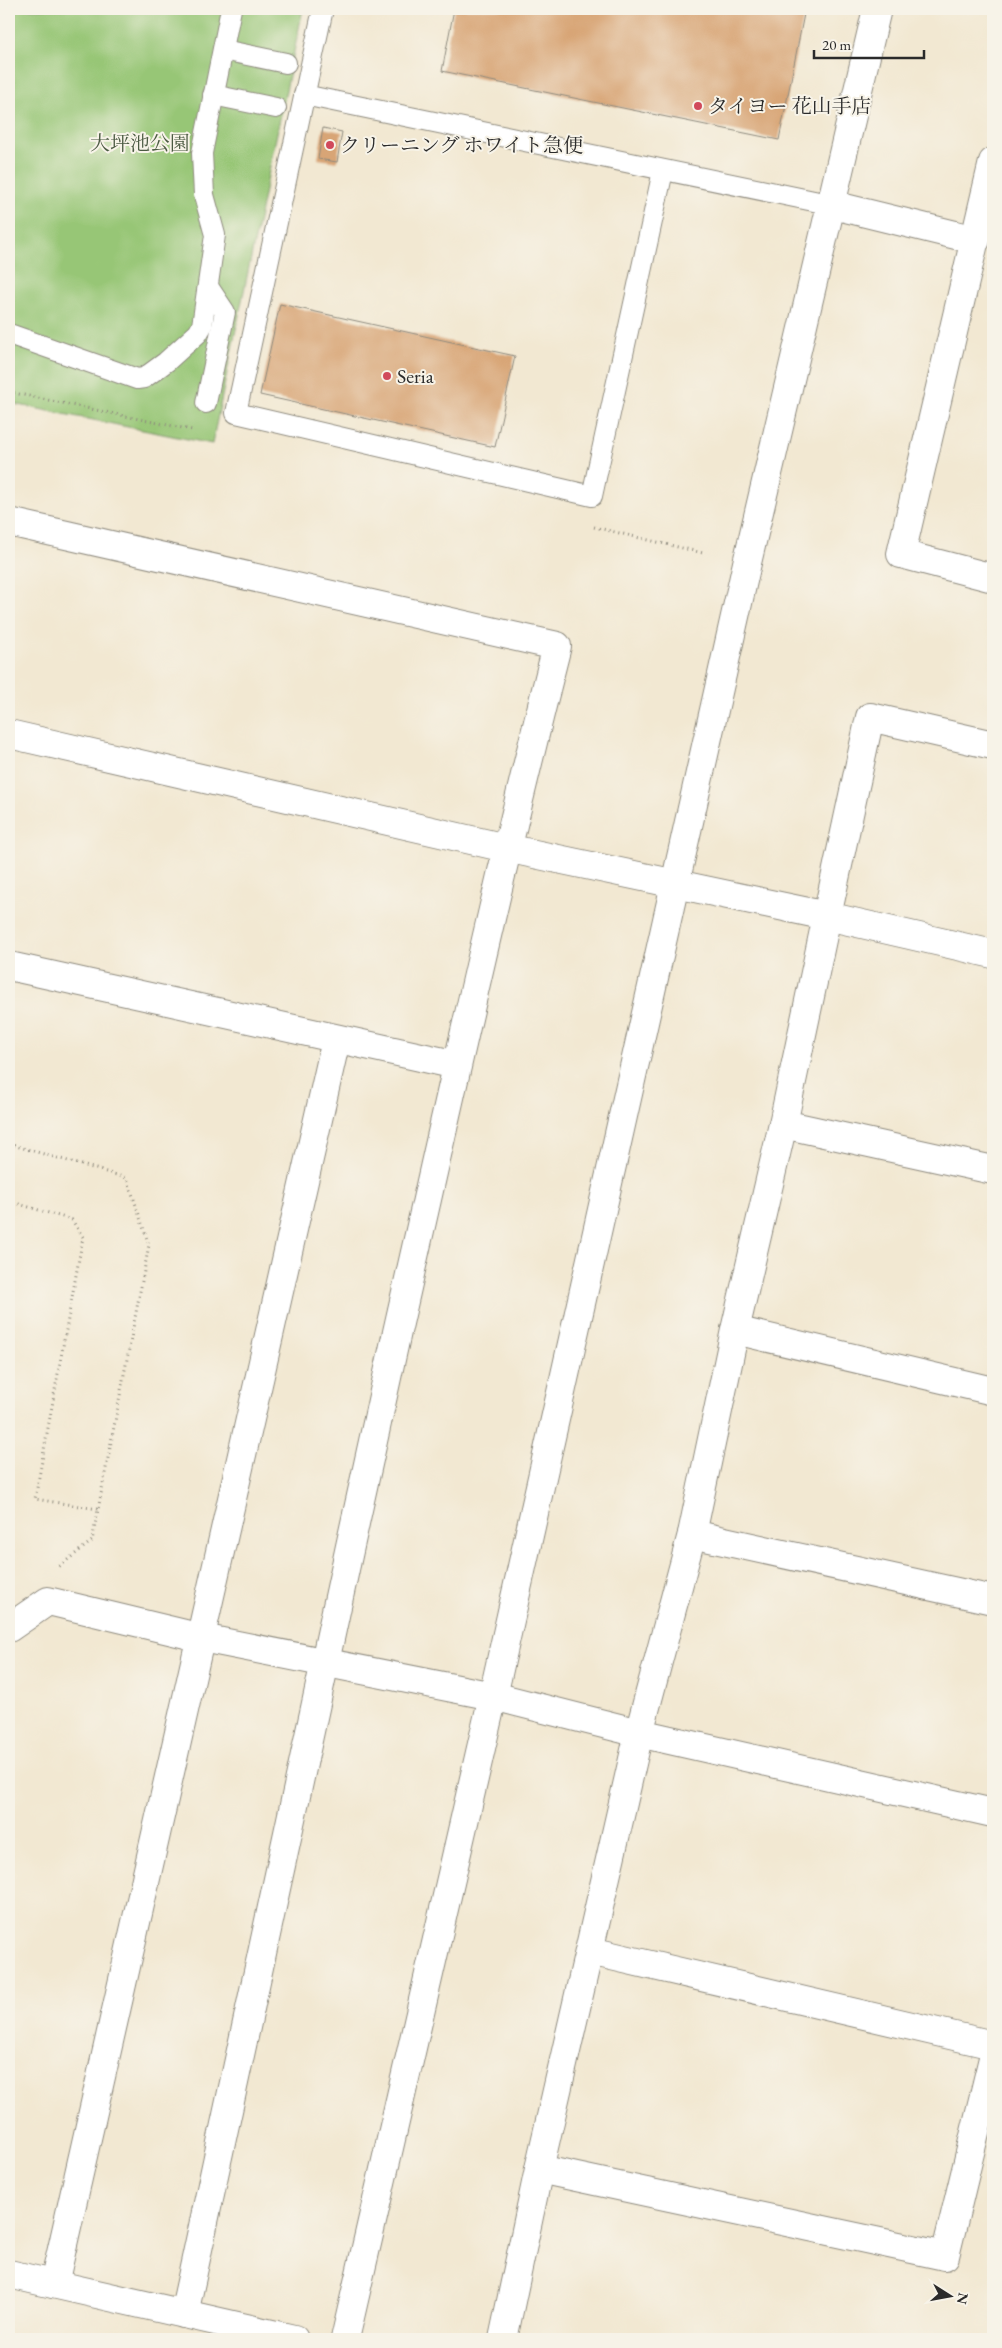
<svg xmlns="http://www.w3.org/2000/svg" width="1002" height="2348" viewBox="0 0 1002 2348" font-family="'EB Garamond','Noto Serif JP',serif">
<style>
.green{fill:#97c676;stroke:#617850}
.building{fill:#d8a576}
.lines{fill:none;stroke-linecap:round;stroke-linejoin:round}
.lane-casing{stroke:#8e8a7e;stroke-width:22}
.street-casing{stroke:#8e8a7e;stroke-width:30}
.secondary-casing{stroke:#8e8a7e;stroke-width:30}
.path{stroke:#8e8a7e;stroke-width:3;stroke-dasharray:1 4;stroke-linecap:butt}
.lane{stroke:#fff;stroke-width:20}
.street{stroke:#fff;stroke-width:28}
.secondary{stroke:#fff;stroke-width:28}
.poi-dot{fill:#d1495b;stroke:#f7f3e8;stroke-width:2}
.labels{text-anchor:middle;stroke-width:4;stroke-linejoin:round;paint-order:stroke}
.poi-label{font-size:20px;fill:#2b2b2b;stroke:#f7f3e8;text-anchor:start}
.park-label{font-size:20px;fill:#4b5a42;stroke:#f7f3e8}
</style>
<rect width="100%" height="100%" fill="#f7f3e8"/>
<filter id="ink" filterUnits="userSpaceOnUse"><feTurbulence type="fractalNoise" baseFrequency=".02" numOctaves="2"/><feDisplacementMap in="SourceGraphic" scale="10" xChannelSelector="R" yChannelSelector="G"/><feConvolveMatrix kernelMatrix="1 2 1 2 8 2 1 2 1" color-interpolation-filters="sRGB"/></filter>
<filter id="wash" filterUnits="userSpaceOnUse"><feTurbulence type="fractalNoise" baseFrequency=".0096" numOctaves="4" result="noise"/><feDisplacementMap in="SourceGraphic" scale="20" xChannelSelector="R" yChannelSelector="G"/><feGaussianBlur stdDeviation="1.12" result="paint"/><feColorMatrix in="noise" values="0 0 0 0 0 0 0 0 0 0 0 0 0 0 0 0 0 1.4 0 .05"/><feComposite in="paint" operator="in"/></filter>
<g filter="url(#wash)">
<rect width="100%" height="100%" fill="#f2e8d2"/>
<!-- green -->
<polygon class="green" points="9,9 303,9 212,444 9,403"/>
<g id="blocks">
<!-- building -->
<g class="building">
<polygon points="454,9 805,9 779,140 442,71"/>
<polygon points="323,128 342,132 337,162 318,159"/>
<polygon points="280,304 515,356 495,447 260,395"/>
</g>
</g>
</g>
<g filter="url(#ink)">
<use href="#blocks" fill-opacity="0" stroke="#8e8a7e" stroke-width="1"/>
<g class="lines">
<!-- lane casing -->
<g class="lane-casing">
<g id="lane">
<polyline points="323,9 236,413 592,496 663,171"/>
<polyline points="223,50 286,63"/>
<polyline points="213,95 276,108"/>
<polyline points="304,95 833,205"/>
<polyline points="9,334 137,379 144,378 166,362 198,333 202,326 215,235 204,195 202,153 231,9"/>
<polyline points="206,403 225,312 209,288"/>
</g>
</g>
<!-- street casing -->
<g class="street-casing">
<g id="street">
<polyline points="993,162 901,554 993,578"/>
<polyline points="833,205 976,240"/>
<path d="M9,522L557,646C499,874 449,1103 397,1332C325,1659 254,1986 184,2314"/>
<polyline points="9,734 506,848 827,916 783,1124 735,1330 692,1534 639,1733 539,2169 503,2339"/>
<polyline points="993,745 870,717 827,916 993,954"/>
<polyline points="9,966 457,1065"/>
<polyline points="783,1124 993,1170"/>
<polyline points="735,1330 993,1391"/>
<polyline points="692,1534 993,1600"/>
<polyline points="9,1628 48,1601 202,1638 493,1696 639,1733 993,1813"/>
<polyline points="590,1951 993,2045"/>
<polyline points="539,2169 945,2256 993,2058"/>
<polyline points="9,2274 294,2339"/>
<polyline points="54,2284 336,1040"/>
</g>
</g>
<!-- secondary casing -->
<g class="secondary-casing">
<polyline id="secondary" points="345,2339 493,1696 747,563 877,9"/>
</g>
<!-- path -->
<g class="path">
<polyline points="9,392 192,430"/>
<polyline points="594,527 703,553"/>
<polyline points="9,1144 127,1178 149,1245 92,1541 57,1568"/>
<polyline points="9,1201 72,1220 83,1237 35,1499 98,1509"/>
</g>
<!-- lane -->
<use href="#lane" class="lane"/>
<!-- street -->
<use href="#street" class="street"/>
<!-- secondary -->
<use href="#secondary" class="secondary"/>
</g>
</g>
<!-- markers -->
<g class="poi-dot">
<circle cx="698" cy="106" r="5"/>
<circle cx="330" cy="145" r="5"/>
<circle cx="387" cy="376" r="5"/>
</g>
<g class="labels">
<!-- poi labels -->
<g class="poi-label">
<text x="708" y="113">タイヨー 花山手店</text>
<text x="340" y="152">クリーニング ホワイト急便</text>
<text x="397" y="383">Seria</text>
</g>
<!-- park labels -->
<g class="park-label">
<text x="140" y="150">大坪池公園</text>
</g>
</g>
<!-- margin -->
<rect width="1002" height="2348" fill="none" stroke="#f7f3e8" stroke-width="30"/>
<!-- north arrow -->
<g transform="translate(950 2296) rotate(101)" stroke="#f7f3e8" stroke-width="4" paint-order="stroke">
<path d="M0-4L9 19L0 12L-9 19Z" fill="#2b2b2b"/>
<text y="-8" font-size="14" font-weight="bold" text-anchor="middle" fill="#2b2b2b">N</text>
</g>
<!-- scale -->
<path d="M814 50v8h110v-8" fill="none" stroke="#2b2b2b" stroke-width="2.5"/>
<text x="822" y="50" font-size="15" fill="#2b2b2b" stroke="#f7f3e8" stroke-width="4" paint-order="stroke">20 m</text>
</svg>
